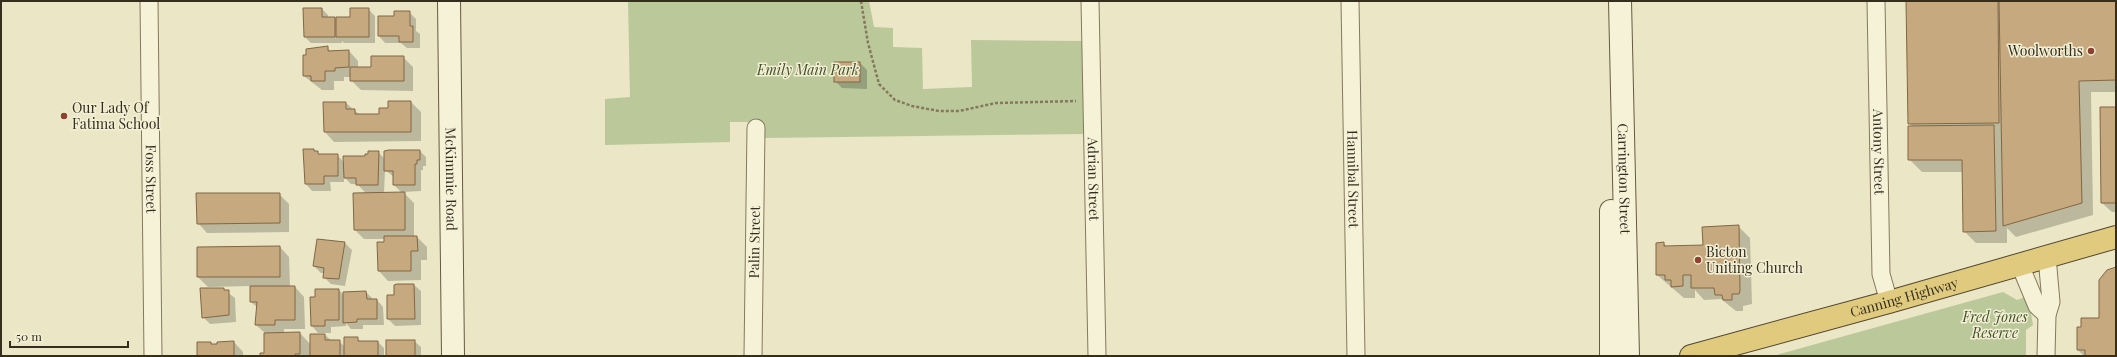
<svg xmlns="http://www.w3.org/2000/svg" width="2117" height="357" viewBox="0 0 2117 357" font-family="'Playfair Display',serif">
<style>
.green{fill:#bac89a}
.shadow{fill:#0003;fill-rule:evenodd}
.building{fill:#c6a97e;stroke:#816744}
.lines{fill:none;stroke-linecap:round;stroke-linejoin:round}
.minor-casing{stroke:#84795d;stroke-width:19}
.secondary-casing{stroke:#665a40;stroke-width:24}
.trunk-casing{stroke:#524630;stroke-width:24}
.path{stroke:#84795d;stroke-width:2.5;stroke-dasharray:3 2;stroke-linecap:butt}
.minor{stroke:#f6f2d8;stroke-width:17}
.secondary{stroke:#f6f2d8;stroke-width:22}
.trunk{stroke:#dfca7e;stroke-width:22}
.poi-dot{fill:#8e4131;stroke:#f3efd4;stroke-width:1.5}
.labels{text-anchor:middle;stroke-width:3;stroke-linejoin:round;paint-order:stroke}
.poi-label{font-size:14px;fill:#352e1f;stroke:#f3efd4;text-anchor:start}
.park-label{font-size:14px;font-style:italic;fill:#3f5028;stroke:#f3efd4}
.street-label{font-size:14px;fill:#352e1f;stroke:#f3efd4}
</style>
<rect width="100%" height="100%" fill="#ebe6c5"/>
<!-- green -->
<g class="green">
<polygon points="628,1 869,1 874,27 893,28 893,47 922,48 923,89 972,87 971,40 1084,41 1084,134 763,138 763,122 730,122 730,142 605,145 605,99 630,97"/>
<polygon points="2003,292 2017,300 2025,297 2029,302 2033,325 2026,330 2026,356 1773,356"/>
</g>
<!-- shadow -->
<g class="shadow">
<polygon points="1907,1 2116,1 2116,92 2091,92 2093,215 2016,237 2007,228 2007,243 1976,243 1964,231 1963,172 1922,172 1910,160 1913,127 1909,123"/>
<polygon points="322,9 328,15 328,18 335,18 337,20 351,18 368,9 375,16 375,43 344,43 342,41 342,43 311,43 305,37"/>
<polygon points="409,12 416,19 416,31 420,34 420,48 407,48 401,43 385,43 379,36"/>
<polygon points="327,47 331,52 349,51 358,61 358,68 372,68 403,57 413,67 413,91 361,90 351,80 351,77 344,77 344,81 334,81 334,90 322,90 304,76"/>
<polygon points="835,63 860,63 867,70 867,89 842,88 835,81"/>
<polygon points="411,102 421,112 421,141 334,142 325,132 346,103 360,115 380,115"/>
<polygon points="2116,108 2116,212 2112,212 2102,203"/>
<path d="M313,150L320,155H337L344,162L378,152L385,159L420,151L426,157V166H423V170H421V191L403,192L414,203V237H417L427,247V260H421V280L388,281L379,271L385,239H364L355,230L366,193L357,184H351L344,177V182H330L331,191H312L306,184ZM385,170L394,177V185L402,193H384Z"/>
<polygon points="279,194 289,204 289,232 207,233 198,223"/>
<polygon points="1738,226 1750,238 1752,304 1743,306 1743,311 1736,311 1721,299 1704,300 1695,290 1695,298 1684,298 1657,275 1657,244 1664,243 1667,247 1704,246"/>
<polygon points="317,240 345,243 352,250 345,286 331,284 324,277 325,273 321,273 314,266"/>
<polygon points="280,247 289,257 290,287 295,287 304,297 305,329 284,329 284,333 300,333 311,345 325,335 332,341 339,341 345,347 357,338 361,342 378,342 384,348 384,356 261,356 265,354 265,333 256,325 258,308 251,302 251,286 208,287 198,277"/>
<polygon points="2116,268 2116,356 2084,356 2078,350 2082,328 2099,319"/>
<polygon points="414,285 421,291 421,325 395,326 388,319 395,296"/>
<polygon points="223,289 235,298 236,322 210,324 203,317"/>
<polygon points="339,290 344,296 366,292 373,299 377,300 383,307 384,325 363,325 363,329 351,329 346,323 346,326 331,327 331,333 318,333 312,326"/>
<polygon points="414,341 421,347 421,356 387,356"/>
<polygon points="234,342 243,352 243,356 198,356 211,343 213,345"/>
</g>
<!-- building -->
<g class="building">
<polygon points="1906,1 1998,1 1999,123 1908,124"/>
<polygon points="1999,1 2116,1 2116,80 2079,81 2082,203 2003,226"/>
<polygon points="303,8 322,8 322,17 335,17 335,37 304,37"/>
<polygon points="350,8 369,8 369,37 336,37 336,17 350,17"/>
<polygon points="394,11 410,11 410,26 413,26 413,42 399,42 399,36 378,36 378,16 394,16"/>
<polygon points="328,46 328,51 349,50 349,67 335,68 335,71 325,71 325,81 311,81 311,76 303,76 303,55 306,55 306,49"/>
<polygon points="371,56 404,56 404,81 350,81 350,67 371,67"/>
<rect x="834" y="62" width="26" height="20"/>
<polygon points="388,101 411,101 411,132 324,132 323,102 346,102 346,109 355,109 355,114 379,114 379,108 388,108"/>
<polygon points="2100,107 2116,107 2116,203 2101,203"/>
<polygon points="1994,125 1996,231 1963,232 1962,160 1908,160 1908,126"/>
<polygon points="303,149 314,149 314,151 318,151 318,154 338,154 338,176 324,176 324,184 305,184"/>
<polygon points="389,150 420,150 420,160 417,160 417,164 415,164 415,185 393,185 393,171 384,171 384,151"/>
<polygon points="368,151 379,151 378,185 356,185 356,178 344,178 343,156 365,156 365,154 368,154"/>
<polygon points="405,192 405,230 354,230 353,193"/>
<polygon points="196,193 280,193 280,223 197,224"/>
<polygon points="1739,225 1740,291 1739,294 1732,294 1732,300 1723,300 1722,295 1715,295 1714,288 1691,288 1691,275 1683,275 1683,286 1671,287 1671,280 1665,280 1665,275 1656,275 1656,243 1664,242 1664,246 1703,245 1702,227"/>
<polygon points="384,236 417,236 418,251 411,251 411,271 378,271 377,242 384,242"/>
<polygon points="317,239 345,242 339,279 323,278 324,268 313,266"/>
<polygon points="280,246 280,277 197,277 197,247"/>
<polygon points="2116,267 2116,356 2085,356 2085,350 2077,350 2077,327 2081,327 2081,318 2099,318 2099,280 2107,270"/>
<polygon points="397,284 414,284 415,319 387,319 387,295 394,295 394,285"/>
<polygon points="250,286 295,286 295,320 275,320 275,325 255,325 257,302 250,302"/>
<polygon points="200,288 224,288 224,290 229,290 229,315 202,318"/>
<polygon points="315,289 339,289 339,320 325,320 325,326 311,326 310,297 315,297"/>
<polygon points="366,291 367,299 377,299 377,319 357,319 357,322 343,323 343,292"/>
<polygon points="300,332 300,354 295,354 295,356 260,356 260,353 264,353 264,333"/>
<polygon points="310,334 325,334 325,340 340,340 340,356 310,356"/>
<polygon points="344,337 358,337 358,341 378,341 378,356 344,356"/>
<rect x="386" y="340" width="29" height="16"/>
<polygon points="234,341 234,356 197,356 197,342 211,342 211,344 217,344 217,342"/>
</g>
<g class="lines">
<!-- minor casing -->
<g class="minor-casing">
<g id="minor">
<path id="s1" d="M149,1L153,356"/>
<path id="s2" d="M1090,1L1097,356"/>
<path id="s3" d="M1350,1L1356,356"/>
<path id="s4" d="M1876,1L1881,274L1889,302"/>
<polyline points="2020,265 2037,306 2047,315"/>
<path id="s5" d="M753,356L756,128"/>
<polyline points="2046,356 2047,315 2051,302 2047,257"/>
</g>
</g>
<!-- secondary casing -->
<g class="secondary-casing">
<g id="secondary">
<path id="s6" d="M449,1L453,356"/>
<path id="s7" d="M1620,1L1628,356"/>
<polyline points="1611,211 1611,356"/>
</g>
</g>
<!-- trunk casing -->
<g class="trunk-casing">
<g id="trunk">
<path id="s8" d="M1691,356L1889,302L2116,237"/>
</g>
</g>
<!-- path -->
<polyline class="path" points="861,1 868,43 879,84 895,100 912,106 939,111 959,111 996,103 1076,101"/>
<!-- minor -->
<use href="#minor" class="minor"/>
<!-- secondary -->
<use href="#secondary" class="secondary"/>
<!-- trunk -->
<use href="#trunk" class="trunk"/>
</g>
<!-- markers -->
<g class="poi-dot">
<circle cx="2091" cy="51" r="4"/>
<circle cx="64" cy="116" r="4"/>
<circle cx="1698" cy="260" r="4"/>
</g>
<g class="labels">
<!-- poi labels -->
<g class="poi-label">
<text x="2083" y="56" text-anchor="end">Woolworths</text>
<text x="72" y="113">Our Lady Of<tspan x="72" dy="16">Fatima School</tspan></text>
<text x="1706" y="257">Bicton<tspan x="1706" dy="16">Uniting Church</tspan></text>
</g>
<!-- park labels -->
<g class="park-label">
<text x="808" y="75">Emily Main Park</text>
<text x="1995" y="322">Fred Jones<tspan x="1995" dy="16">Reserve</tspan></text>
</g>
<!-- street labels -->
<g class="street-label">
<text dy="5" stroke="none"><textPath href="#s4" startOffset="151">Antony Street</textPath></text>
<text dy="5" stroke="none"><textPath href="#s1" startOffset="178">Foss Street</textPath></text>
<text dy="5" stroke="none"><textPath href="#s6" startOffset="178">McKimmie Road</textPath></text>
<text dy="5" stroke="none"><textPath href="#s2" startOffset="178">Adrian Street</textPath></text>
<text dy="5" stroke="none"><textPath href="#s3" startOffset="178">Hannibal Street</textPath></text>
<text dy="5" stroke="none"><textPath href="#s7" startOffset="178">Carrington Street</textPath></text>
<text dy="5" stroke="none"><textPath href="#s5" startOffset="114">Palin Street</textPath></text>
<text dy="5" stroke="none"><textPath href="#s8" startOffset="221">Canning Highway</textPath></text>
</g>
</g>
<!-- border -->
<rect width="2117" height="357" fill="none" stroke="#352e1f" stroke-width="4"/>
<!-- scale -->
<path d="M10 341v6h118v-6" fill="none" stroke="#352e1f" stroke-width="2"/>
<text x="16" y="341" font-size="12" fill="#352e1f" stroke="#f3efd4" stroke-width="3" paint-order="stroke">50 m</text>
</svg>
